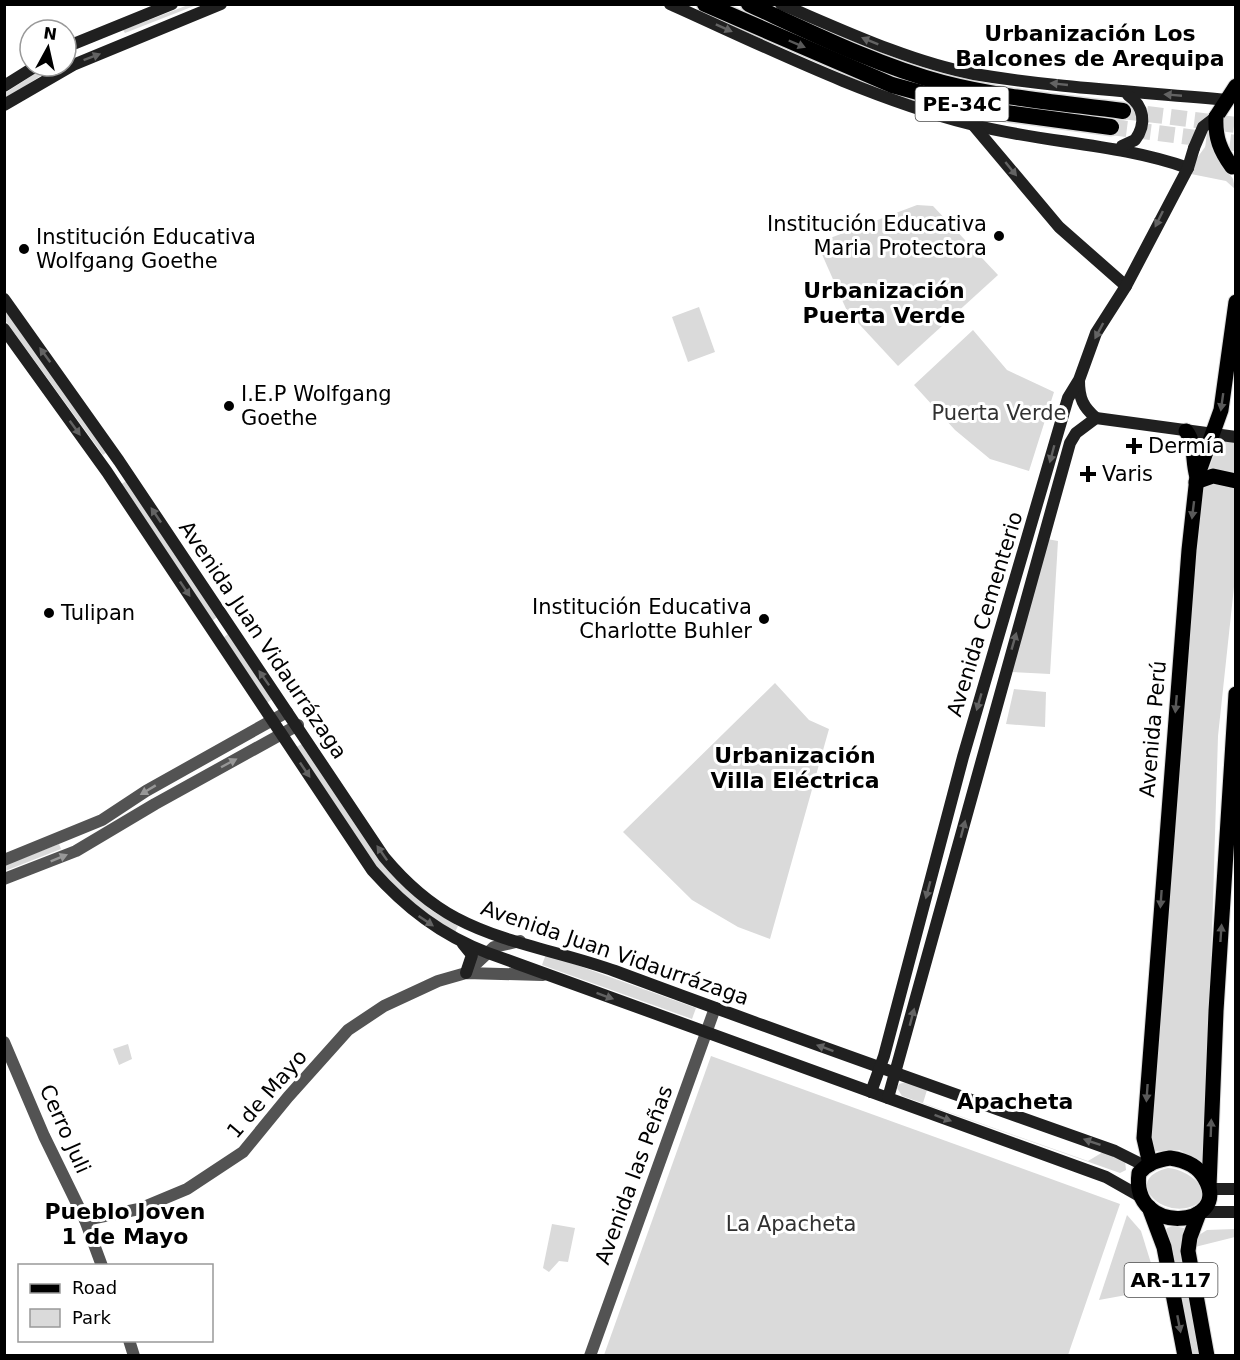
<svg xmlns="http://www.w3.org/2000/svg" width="1240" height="1360" viewBox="0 0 1240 1360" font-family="'DejaVu Sans',sans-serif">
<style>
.green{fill:#dadada}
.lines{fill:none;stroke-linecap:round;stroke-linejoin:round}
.trunk-tunnel{stroke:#d9d9d9;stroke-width:16;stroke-dasharray:16 8;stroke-linecap:butt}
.primary-casing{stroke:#dbdbdb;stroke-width:17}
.trunk-casing{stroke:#dbdbdb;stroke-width:19}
.tertiary{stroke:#535353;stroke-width:12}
.secondary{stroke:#202020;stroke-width:12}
.primary{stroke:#000;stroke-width:15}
.trunk{stroke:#000;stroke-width:16}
.primary-bridge-casing{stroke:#dbdbdb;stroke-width:17;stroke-linecap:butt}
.secondary-bridge{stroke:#202020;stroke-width:12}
.primary-bridge{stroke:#000;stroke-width:15}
.oneway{fill:#636363}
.oneway2{fill:#595959}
.oneway3{fill:#989898}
.poi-dot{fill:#000;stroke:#fff;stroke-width:2}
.labels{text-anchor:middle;stroke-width:6;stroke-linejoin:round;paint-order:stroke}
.shield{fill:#fff;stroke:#4c4c4c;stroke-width:1.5}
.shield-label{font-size:20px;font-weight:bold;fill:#000}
.poi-label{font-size:21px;fill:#000;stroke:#fff;text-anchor:start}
.park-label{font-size:21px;fill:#313131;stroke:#fff}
.street-label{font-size:21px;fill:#000;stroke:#fff}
.neighbourhood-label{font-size:22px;font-weight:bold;fill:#000;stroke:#fff}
</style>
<rect width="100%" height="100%" fill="#fff"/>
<!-- green -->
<g class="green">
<polygon points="188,5 194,6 125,33 123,30"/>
<polygon points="47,66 56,66 5,99 5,93"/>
<polygon points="1208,143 1233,179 1235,189 1226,181 1186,173"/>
<polygon points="917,205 933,206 998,275 898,366 847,311 817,243"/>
<polygon points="699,307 715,352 688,362 672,317"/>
<polygon points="4,308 107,452 103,455 5,320"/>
<polygon points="973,330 1007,370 1054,392 1029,471 990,459 955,430 914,385"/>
<polygon points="1224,441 1235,443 1235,472 1208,471 1217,447"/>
<polygon points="126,481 217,617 212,621 120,485"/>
<polygon points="1209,483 1235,486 1236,568 1218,736 1205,1163 1179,1150 1148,1152 1194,542 1202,490"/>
<polygon points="1047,539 1058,541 1050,674 1011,672"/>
<polygon points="228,634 272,699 267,703 223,638"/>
<polygon points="775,683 809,720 829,729 770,939 738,927 692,900 623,832"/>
<polygon points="1014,689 1046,692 1045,727 1006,724"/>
<polygon points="302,744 388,871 431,910 458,926 455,932 428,915 382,875 296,747"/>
<polygon points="59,844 61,849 5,871 5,865"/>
<polygon points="546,954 696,1008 692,1019 542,965"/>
<polygon points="128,1044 132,1059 119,1065 113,1049"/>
<polygon points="711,1056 1120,1204 1068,1355 604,1355"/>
<polygon points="906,1082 927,1090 923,1103 1088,1161 1103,1152 1125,1160 1126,1170 1120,1173 902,1096 897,1088 899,1084"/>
<path d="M1168,1168C1189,1169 1222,1196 1190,1207C1159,1217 1123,1179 1168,1168Z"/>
<polygon points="1127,1215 1141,1231 1159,1289 1099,1300"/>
<polygon points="552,1224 575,1228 568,1262 559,1261 549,1272 543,1268"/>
<polygon points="1173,1226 1184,1228 1181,1255 1200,1355 1193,1355 1166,1231 1167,1228"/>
<polygon points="1235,1229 1235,1237 1195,1247 1199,1235 1207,1230"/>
</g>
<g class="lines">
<!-- trunk-tunnel -->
<g class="trunk-tunnel">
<polyline points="1123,111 1236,125"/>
<polyline points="1111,127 1236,143"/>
</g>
<!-- primary casing -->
<g class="primary-casing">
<g id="primary">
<polyline points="1216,117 1236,86"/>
<path d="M1186,431C1196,444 1192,460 1197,477"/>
<polyline points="1196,482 1213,476 1236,481"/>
<path d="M1170,1158C1184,1160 1198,1165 1205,1179C1233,1227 1130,1238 1139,1173C1148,1163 1157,1160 1170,1158Z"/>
<polyline points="1150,1164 1144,1138 1189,550 1197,477 1221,410 1236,302"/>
<polyline points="1209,1187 1216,1011 1236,694"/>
<polyline points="1149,1207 1164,1247 1185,1356"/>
<polyline points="1199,1213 1190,1237 1188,1251 1207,1356"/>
</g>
</g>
<!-- trunk casing -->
<g class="trunk-casing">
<g id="trunk">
<polyline points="705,4 892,85 984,110 1111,127"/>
<path d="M749,4C812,33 876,65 943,83C1001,98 1063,103 1123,111"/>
</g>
</g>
<!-- tertiary -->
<g class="tertiary">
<polyline points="4,860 102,820 146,791 287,712"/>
<polyline points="4,879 76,851 155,804 298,725"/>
<polyline points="466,973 494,947 520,941"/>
<polyline points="4,1042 44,1136 85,1220 102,1266"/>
<polyline points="85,1220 139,1209 187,1189 243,1152 288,1097 348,1030 384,1006 438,981 466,973 543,975"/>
<polyline points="129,1340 134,1356"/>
<polyline points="590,1356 715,1008"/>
</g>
<!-- secondary -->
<g class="secondary">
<path d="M670,4C768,48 866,97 970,124C1042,143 1117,143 1188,168"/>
<path d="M781,4C842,30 910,62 974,74C1057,88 1144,92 1228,100"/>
<polyline points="66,47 172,4"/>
<polyline points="4,86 36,66"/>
<polyline points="4,105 73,65 221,4"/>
<polyline points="974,126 1059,227 1126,286"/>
<path d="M4,299L119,461L384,857C404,881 428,903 456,918C505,944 563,952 615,971C781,1033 948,1092 1115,1151L1145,1166"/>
<path d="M4,329L107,472L372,870C406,908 441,935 488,953L1106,1177L1143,1198"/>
<path d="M1079,381C1079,398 1083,407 1096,418L1236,437"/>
<polyline points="463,944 472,955 466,973"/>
<polyline points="871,1092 884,1056 963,757 1068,398 1079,380 1096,333 1126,286 1188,168 1194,148"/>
<polyline points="888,1098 1070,443 1076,433 1096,418"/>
<polyline points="1209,1189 1236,1189"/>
<polyline points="1201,1212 1236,1212"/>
</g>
<!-- primary -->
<use href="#primary" class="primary"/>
<!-- trunk -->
<use href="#trunk" class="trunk"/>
<!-- primary-bridge casing -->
<g class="primary-bridge-casing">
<path id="primary-bridge" d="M1216,117C1215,138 1220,150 1232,167"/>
</g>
<!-- secondary-bridge -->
<g class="secondary-bridge">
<path d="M1122,146L1135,140C1147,124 1144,106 1128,95"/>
<polyline points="1194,148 1203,127 1216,117"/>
</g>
<!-- primary-bridge -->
<use href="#primary-bridge" class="primary-bridge"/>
</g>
<!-- one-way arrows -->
<defs><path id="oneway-solid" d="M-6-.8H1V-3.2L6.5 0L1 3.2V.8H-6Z" transform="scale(1.5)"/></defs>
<g class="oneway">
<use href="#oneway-solid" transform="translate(724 28) rotate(24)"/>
<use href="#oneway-solid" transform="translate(870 41) rotate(-158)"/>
<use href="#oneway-solid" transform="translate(92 57) rotate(-21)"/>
<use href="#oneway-solid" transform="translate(1059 84) rotate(-174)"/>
<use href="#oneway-solid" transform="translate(1173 95) rotate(-175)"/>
<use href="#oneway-solid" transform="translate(1011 169) rotate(51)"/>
<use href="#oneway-solid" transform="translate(1159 219) rotate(116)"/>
<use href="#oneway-solid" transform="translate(1099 331) rotate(118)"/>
<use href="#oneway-solid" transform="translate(45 355) rotate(-126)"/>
<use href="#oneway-solid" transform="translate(75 428) rotate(54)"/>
<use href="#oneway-solid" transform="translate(1052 454) rotate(105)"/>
<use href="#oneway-solid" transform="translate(156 515) rotate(-124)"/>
<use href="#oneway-solid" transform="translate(185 589) rotate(56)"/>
<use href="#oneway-solid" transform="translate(1014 641) rotate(-74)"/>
<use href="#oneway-solid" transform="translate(264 678) rotate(-125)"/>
<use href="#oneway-solid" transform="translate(979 702) rotate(106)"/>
<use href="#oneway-solid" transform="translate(305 770) rotate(56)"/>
<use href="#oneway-solid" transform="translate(963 829) rotate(-75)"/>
<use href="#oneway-solid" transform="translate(382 853) rotate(-125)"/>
<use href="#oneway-solid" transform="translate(928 890) rotate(105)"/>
<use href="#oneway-solid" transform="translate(426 921) rotate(34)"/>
<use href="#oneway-solid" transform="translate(605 996) rotate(20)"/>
<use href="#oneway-solid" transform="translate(912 1017) rotate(-75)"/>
<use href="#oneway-solid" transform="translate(825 1048) rotate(-160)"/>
<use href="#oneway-solid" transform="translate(943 1118) rotate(20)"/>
<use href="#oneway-solid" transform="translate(1092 1142) rotate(-161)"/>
</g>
<g class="oneway2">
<use href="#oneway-solid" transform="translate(797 44) rotate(23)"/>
<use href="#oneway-solid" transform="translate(1222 402) rotate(98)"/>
<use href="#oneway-solid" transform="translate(1193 510) rotate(97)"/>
<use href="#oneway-solid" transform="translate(1176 704) rotate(95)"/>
<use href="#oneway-solid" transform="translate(1161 899) rotate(94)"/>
<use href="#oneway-solid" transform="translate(1221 933) rotate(-86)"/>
<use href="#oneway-solid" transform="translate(1147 1093) rotate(94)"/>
<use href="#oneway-solid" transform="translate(1211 1128) rotate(-88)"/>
<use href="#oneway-solid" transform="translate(1179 1324) rotate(79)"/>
</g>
<g class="oneway3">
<use href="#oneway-solid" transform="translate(229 763) rotate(-28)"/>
<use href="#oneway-solid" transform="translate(148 790) rotate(149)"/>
<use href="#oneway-solid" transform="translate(59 858) rotate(-22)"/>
</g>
<!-- markers -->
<g class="poi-dot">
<circle cx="999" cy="236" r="6"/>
<circle cx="24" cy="249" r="6"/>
<circle cx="229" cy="406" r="6"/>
<path d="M1131 437h6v6h6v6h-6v6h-6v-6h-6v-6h6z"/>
<path d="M1085 465h6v6h6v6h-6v6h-6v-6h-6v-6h6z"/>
<circle cx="49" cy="613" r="6"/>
<circle cx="764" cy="619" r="6"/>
</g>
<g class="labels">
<!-- shield labels -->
<g class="shield">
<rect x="915.5" y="87" width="93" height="34" rx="4.5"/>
<rect x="1124.5" y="1263" width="93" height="34" rx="4.5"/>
</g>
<g class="shield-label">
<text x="962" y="111">PE-34C</text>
<text x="1171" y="1287">AR-117</text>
</g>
<!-- poi labels -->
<g class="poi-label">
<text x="987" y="231" text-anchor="end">Institución Educativa<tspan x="987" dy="24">Maria Protectora</tspan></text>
<text x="36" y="244">Institución Educativa<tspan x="36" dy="24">Wolfgang Goethe</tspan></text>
<text x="241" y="401">I.E.P Wolfgang<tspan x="241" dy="24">Goethe</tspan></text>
<text x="1148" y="453">Dermía</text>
<text x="1102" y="481">Varis</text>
<text x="752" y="614" text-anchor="end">Institución Educativa<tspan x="752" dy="24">Charlotte Buhler</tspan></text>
<text x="61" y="620">Tulipan</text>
</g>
<!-- park labels -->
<g class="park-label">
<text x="999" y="420">Puerta Verde</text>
<text x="791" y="1231">La Apacheta</text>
</g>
<!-- street labels -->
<g class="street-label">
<text transform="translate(985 614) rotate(-73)" y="7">Avenida Cementerio</text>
<text transform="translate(263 640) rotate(56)" y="7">Avenida Juan Vidaurrázaga</text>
<text transform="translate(1153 729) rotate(-85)" y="7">Avenida Perú</text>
<text transform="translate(615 953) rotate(19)" y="7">Avenida Juan Vidaurrázaga</text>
<text transform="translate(267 1094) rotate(-49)" y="7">1 de Mayo</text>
<text transform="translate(65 1129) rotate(66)" y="7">Cerro Juli</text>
<text transform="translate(634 1175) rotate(-70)" y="7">Avenida las Peñas</text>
</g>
<!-- neighbourhood labels -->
<g class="neighbourhood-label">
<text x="1090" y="41">Urbanización Los<tspan x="1090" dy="25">Balcones de Arequipa</tspan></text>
<text x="884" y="298">Urbanización<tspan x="884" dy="25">Puerta Verde</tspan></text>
<text x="795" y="763">Urbanización<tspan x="795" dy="25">Villa Eléctrica</tspan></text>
<text x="1015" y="1109">Apacheta</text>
<text x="125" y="1219">Pueblo Joven<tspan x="125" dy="25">1 de Mayo</tspan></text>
</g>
</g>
<!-- border -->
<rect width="1240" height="1360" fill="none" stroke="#000000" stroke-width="12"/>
<!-- legend -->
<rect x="18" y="1264" width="195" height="78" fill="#ffffff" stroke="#999999" stroke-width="1.5"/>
<rect x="30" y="1284" width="30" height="9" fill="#000000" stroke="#999999" stroke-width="1.5"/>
<text x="72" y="1294" font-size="18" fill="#000000">Road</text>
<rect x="30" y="1309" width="30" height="18" fill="#dadada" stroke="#999999" stroke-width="1.5"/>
<text x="72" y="1324" font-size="18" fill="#000000">Park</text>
<!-- north arrow -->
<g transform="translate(48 48) rotate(8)"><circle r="28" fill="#ffffff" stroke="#999999" stroke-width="1.5"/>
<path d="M0-4.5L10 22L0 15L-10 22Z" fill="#000000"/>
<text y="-9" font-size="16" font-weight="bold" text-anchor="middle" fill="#000000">N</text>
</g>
</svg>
